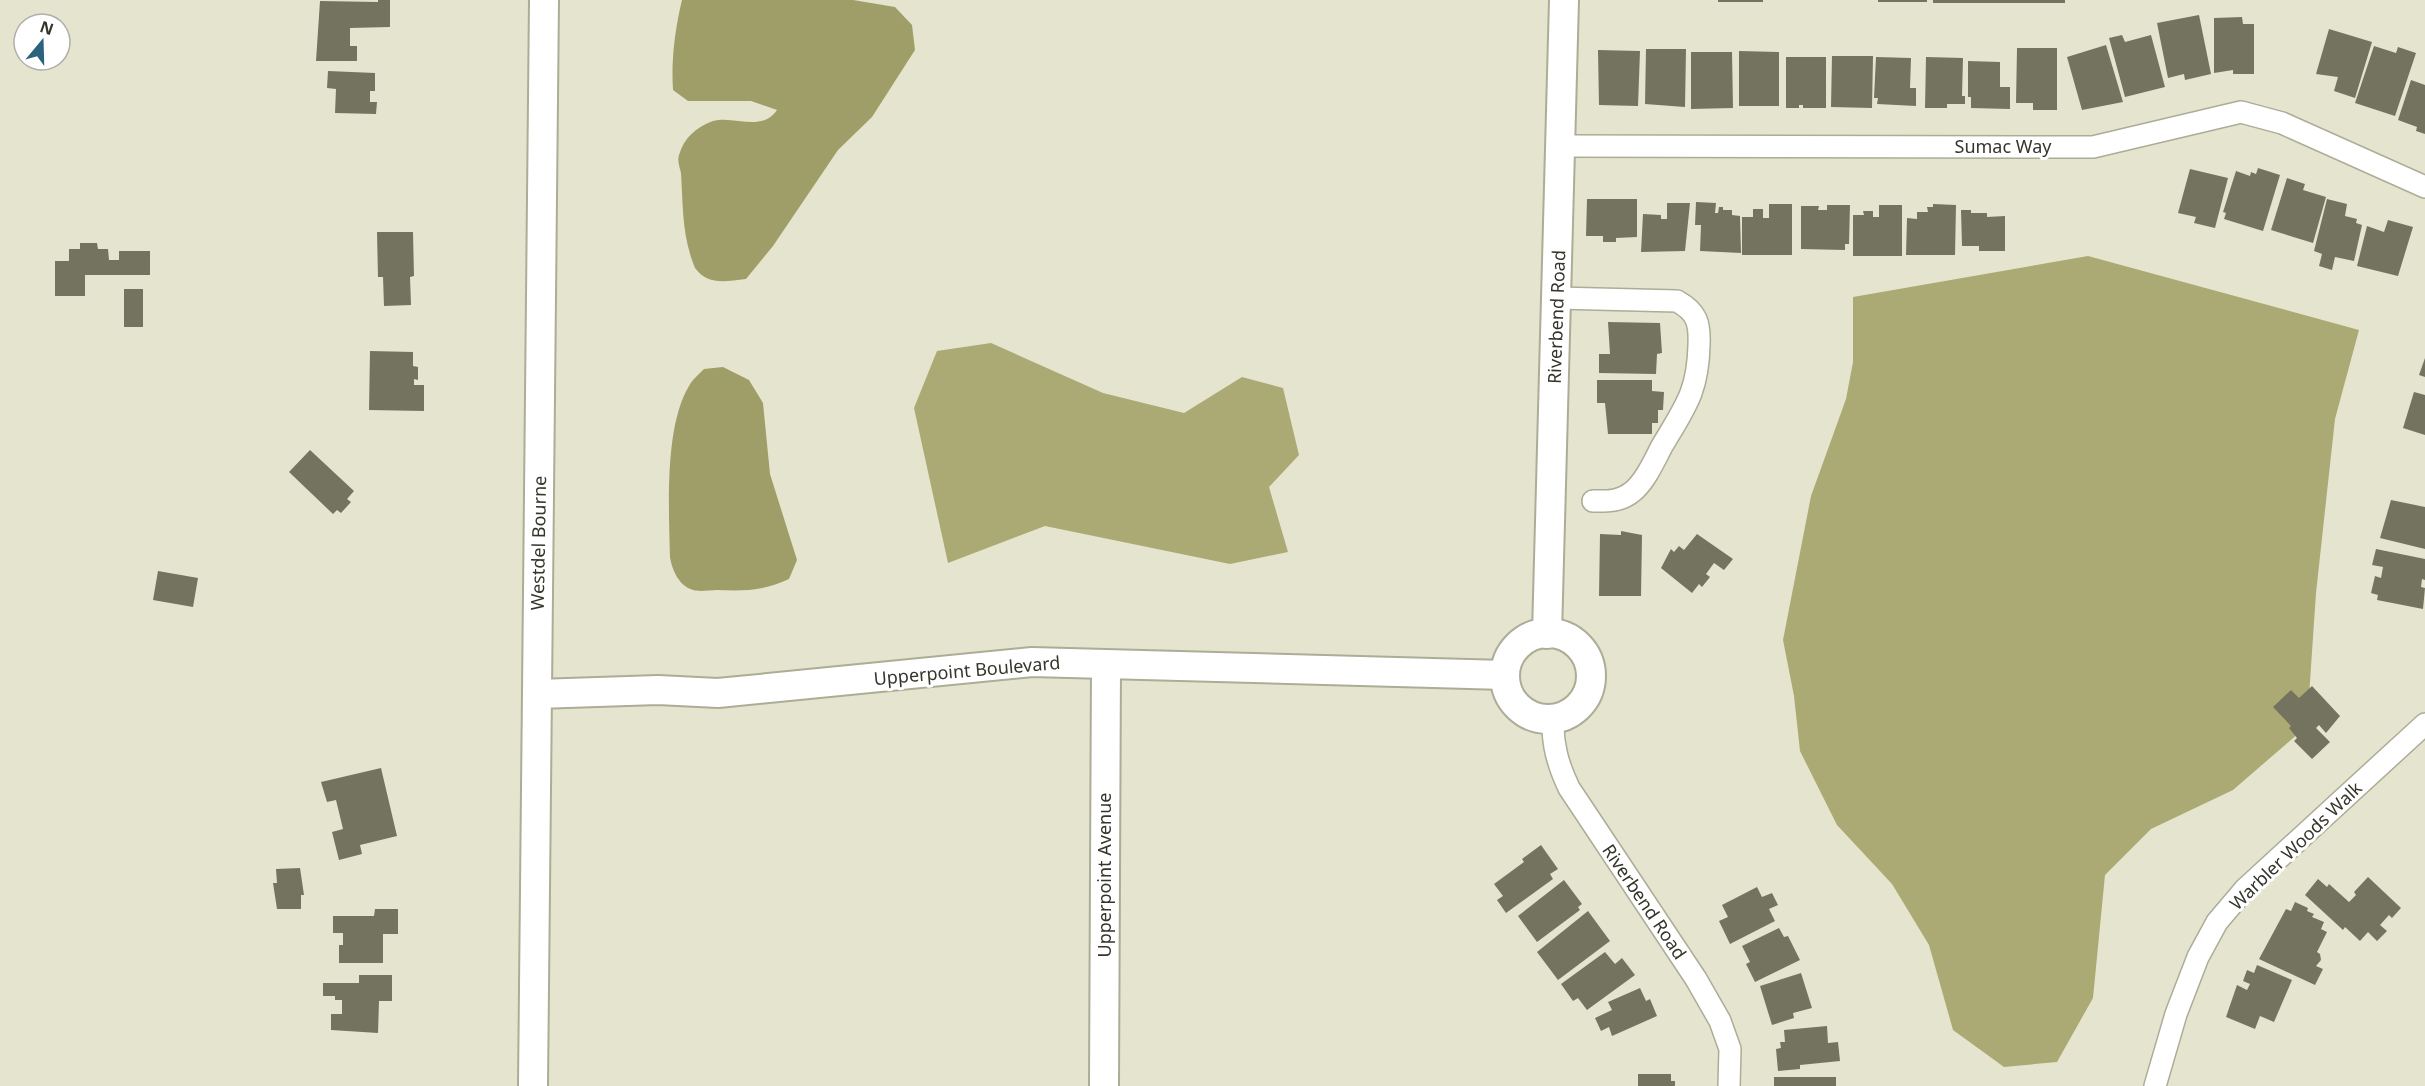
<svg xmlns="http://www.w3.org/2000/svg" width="2425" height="1086" viewBox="0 0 2425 1086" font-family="'Noto Sans',sans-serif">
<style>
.forest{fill:#abaa74}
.water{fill:#9f9e68}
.building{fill:#73735f}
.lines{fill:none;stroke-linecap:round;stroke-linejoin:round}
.street-casing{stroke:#acac97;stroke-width:24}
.secondary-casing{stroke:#acac97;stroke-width:32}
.street{stroke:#fff;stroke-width:21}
.secondary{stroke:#fff;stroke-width:28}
.labels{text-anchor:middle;stroke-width:6;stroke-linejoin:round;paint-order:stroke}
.street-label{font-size:18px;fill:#35352c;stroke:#fff}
</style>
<rect width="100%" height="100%" fill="#e5e5cf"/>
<!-- forest -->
<g class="forest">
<polygon points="2088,256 2359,330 2335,419 2316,593 2307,726 2233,790 2151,829 2105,875 2093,998 2057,1062 2004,1067 1953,1030 1929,945 1892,884 1837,825 1800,751 1794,696 1783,640 1811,496 1846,399 1853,362 1853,297"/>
<polygon points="991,343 1103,393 1184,413 1242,377 1283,388 1299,455 1269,487 1288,552 1230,564 1045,526 948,563 914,408 937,351"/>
</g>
<!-- water -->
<g class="water">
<path d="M682,0H853L895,7L912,25L915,50L872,117L838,150L773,246L746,279C726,281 708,286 695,268C682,237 683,206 681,173C680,168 677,161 679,155C684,138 696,127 713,121C735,115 761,133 777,110L751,101H688L673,90C671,60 675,29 682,0Z"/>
<path d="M723,367L749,380L763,403L770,474L797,560L789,579C764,591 744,591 717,590C710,590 700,592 693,590C679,586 672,570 670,557C669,511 664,427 689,386C692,380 699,374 704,369Z"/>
</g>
<!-- building -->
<g class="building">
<polygon points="378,0 390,0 390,27 350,28 350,46 357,46 357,61 316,61 320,1 378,2"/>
<rect x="1718" y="0" width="45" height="2"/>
<rect x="1878" y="0" width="49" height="2"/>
<rect x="1933" y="0" width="132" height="3"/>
<polygon points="2199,15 2211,74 2185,80 2184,74 2168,78 2157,23"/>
<polygon points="2242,17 2243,24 2254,24 2254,74 2233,74 2233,70 2214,73 2214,18"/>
<polygon points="2329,29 2372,42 2355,98 2334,91 2338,77 2316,74"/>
<polygon points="2122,35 2125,42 2151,35 2165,87 2125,97 2109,38"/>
<polygon points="2106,45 2123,102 2082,110 2067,57"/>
<polygon points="2374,46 2396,53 2398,47 2416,53 2395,116 2355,103"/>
<polygon points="2017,48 2057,48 2057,110 2033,110 2033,103 2016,103"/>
<polygon points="1646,49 1686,49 1685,107 1645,104"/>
<polygon points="1598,50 1640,51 1638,106 1599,105"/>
<polygon points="1739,51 1779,52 1779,106 1739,106"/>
<polygon points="1691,52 1732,52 1733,108 1691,109"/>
<polygon points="1832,56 1873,56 1872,108 1831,107"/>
<polygon points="1786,57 1826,57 1826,108 1803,108 1803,105 1799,105 1799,108 1786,108"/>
<polygon points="1876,57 1911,58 1910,88 1916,88 1916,106 1877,104 1878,98 1874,98"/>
<polygon points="1926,57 1963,58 1962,96 1965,96 1965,104 1947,104 1947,108 1925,108"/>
<polygon points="1968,61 2000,62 2000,87 2010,87 2010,109 1971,108 1971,97 1968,97"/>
<polygon points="328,71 375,73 375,91 370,91 370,102 377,102 376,114 335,113 336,89 327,88"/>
<polygon points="2411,80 2425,85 2425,134 2416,131 2417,127 2398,120"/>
<polygon points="2258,168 2280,175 2263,231 2224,219 2226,213 2223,212 2236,171 2250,176 2251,172 2256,174"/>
<polygon points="2190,169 2228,178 2215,228 2194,223 2196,217 2178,213"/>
<polygon points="2287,178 2305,184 2303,190 2326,197 2313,243 2271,230"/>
<polygon points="1587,199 1637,199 1637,237 1616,238 1616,242 1603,242 1603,236 1586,236"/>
<polygon points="2327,199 2347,204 2345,216 2357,219 2356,223 2362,225 2354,261 2335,257 2332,270 2319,266 2322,254 2314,251"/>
<polygon points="1696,202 1716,203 1715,213 1718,213 1719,207 1723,207 1723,210 1732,210 1732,215 1740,216 1741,253 1700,251 1701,225 1695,225"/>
<polygon points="1667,203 1690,203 1685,251 1641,252 1643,214 1661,215 1661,219 1667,219"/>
<polygon points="1769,204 1792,204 1792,255 1742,255 1742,217 1753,217 1753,209 1763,209 1763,218 1769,218"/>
<polygon points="1933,204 1956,205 1955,255 1906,255 1907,218 1917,219 1917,212 1928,212 1927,207 1933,207"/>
<polygon points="1827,205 1850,205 1849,244 1845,244 1845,250 1801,249 1801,206 1819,206 1818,210 1827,210"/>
<polygon points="1879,205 1902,205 1902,256 1853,256 1853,215 1864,215 1863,211 1873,211 1873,217 1879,217"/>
<polygon points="1961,210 1971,210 1971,213 1987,213 1987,217 2005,216 2005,251 1979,251 1979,246 1962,246"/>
<polygon points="2388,220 2413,227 2398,276 2357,266 2367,226 2384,232"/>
<polygon points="377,232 413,232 414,276 410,277 411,305 384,306 383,277 378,277"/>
<polygon points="80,243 97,243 98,249 108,249 109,260 119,260 119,251 150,251 150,275 85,275 85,296 55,296 55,261 69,261 69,249 80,249"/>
<rect x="124" y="289" width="19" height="38"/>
<polygon points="1608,322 1660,323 1662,353 1657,354 1656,374 1599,373 1599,354 1610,354"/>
<polygon points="370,351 413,352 413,366 418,367 418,380 414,379 414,385 424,385 424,411 369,410"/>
<polygon points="2425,358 2425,377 2419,375"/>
<polygon points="1597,380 1652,380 1652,391 1664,392 1663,410 1658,410 1658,423 1652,423 1652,434 1608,434 1605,403 1597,403"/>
<polygon points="2414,392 2425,395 2425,435 2403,428"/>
<polygon points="310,450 354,491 347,499 351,502 341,513 337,510 333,514 289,472"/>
<polygon points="2391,500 2425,507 2425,549 2380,538"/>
<polygon points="1621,531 1642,535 1641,596 1599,596 1600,534 1621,535"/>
<polygon points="1697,534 1733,559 1724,570 1714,563 1706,574 1710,577 1702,587 1699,584 1692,593 1661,568 1671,549 1674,552 1679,546 1684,550"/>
<polygon points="2376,549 2425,559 2425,580 2422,579 2421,587 2425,588 2423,609 2377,600 2378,595 2371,593 2375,576 2381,578 2383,567 2372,565"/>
<polygon points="158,571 198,578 193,607 153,600"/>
<polygon points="2312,686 2340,716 2326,733 2319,725 2316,728 2330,742 2312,759 2294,741 2297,738 2289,728 2291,726 2273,707 2291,690 2299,698"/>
<polygon points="381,768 397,836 360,845 362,854 339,860 332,832 343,829 336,800 327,802 321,782"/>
<polygon points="1541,845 1558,869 1550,874 1553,879 1506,913 1497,900 1503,896 1494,884 1524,862 1522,859"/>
<polygon points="300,868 304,895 301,895 301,909 277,909 273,883 277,883 276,869"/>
<polygon points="2368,877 2401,908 2392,918 2389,915 2380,925 2387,931 2377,941 2368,932 2360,941 2345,927 2343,930 2305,895 2318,879 2327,887 2329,884 2349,902 2356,895 2354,892"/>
<polygon points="1564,880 1582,904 1578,907 1580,910 1537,942 1518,916"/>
<polygon points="1757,887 1762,897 1772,893 1778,905 1769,909 1775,921 1730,944 1719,921 1728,917 1722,905"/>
<polygon points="2295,902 2308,908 2307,911 2314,914 2312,917 2324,922 2321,929 2327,932 2317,952 2320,954 2321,960 2316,966 2323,969 2315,985 2259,959 2286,909 2291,911"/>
<polygon points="375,909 398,909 398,934 383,934 383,963 339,963 339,945 343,945 343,933 333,933 333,916 374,916"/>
<polygon points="1588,911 1610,941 1558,980 1537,952"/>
<polygon points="1779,928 1784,937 1788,936 1800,960 1755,982 1746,964 1750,962 1742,946"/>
<polygon points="1605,952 1615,964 1622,958 1635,975 1587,1010 1578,998 1573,1001 1561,984"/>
<polygon points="2257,965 2292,980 2274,1022 2260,1016 2255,1029 2226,1017 2237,985 2247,990 2250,984 2243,981 2247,970 2254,973"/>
<polygon points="1801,973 1812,1008 1793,1013 1794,1018 1772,1025 1760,986"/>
<polygon points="359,975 392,975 392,1001 379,1001 378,1033 331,1030 331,1014 342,1014 342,1000 335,1000 335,996 323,996 323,983 359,983"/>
<polygon points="1640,988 1646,1001 1650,999 1657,1016 1612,1036 1609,1027 1601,1031 1595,1018 1612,1010 1608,1002"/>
<polygon points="1827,1026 1828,1043 1838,1042 1840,1061 1800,1065 1800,1069 1778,1071 1776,1049 1781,1048 1780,1042 1785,1042 1784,1030"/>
<polygon points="1638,1074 1671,1074 1671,1081 1675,1081 1675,1086 1638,1086"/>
<rect x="1774" y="1077" width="62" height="9"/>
</g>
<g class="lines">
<!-- street casing -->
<g class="street-casing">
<g id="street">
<polyline points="1562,146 2093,147 2241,112 2282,123 2425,187"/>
<path d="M1557,298L1677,301C1697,312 1700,323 1699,345C1698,392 1685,407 1662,446C1654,461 1645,482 1632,492C1620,502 1607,501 1593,501"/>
<path d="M1553,718C1552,744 1558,765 1569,788L1696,979L1720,1021L1730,1049L1729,1086"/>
<polyline points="2155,1086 2176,1014 2198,957 2217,922 2245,889 2425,724"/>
</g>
</g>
<!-- secondary casing -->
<g class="secondary-casing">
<g id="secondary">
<circle cx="1548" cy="676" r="43"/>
<polyline points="1547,634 1564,0"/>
<polyline points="537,694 658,690 718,693 1032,662 1505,675"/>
<polyline points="533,1086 544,0"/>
<polyline points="1104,1086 1106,665"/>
</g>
</g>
<!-- street -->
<use href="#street" class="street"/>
<!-- secondary -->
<use href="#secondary" class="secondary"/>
</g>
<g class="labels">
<!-- street labels -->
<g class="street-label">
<text x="2003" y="153">Sumac Way</text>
<text transform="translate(1557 317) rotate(-88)" y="6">Riverbend Road</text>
<text transform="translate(539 543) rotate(-89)" y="6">Westdel Bourne</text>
<text transform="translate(967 671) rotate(-5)" y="6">Upperpoint Boulevard</text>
<text transform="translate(2296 846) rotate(-44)" y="6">Warbler Woods Walk</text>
<text transform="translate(1105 875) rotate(-90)" y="6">Upperpoint Avenue</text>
<text transform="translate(1644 902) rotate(56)" y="6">Riverbend Road</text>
</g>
</g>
<!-- north arrow -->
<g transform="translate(42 42) rotate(19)"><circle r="28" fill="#ffffff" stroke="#aeaeab" stroke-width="1.5"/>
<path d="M0-4.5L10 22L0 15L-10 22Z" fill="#2b627d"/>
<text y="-9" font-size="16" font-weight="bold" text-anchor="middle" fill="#35352c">N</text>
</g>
</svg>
